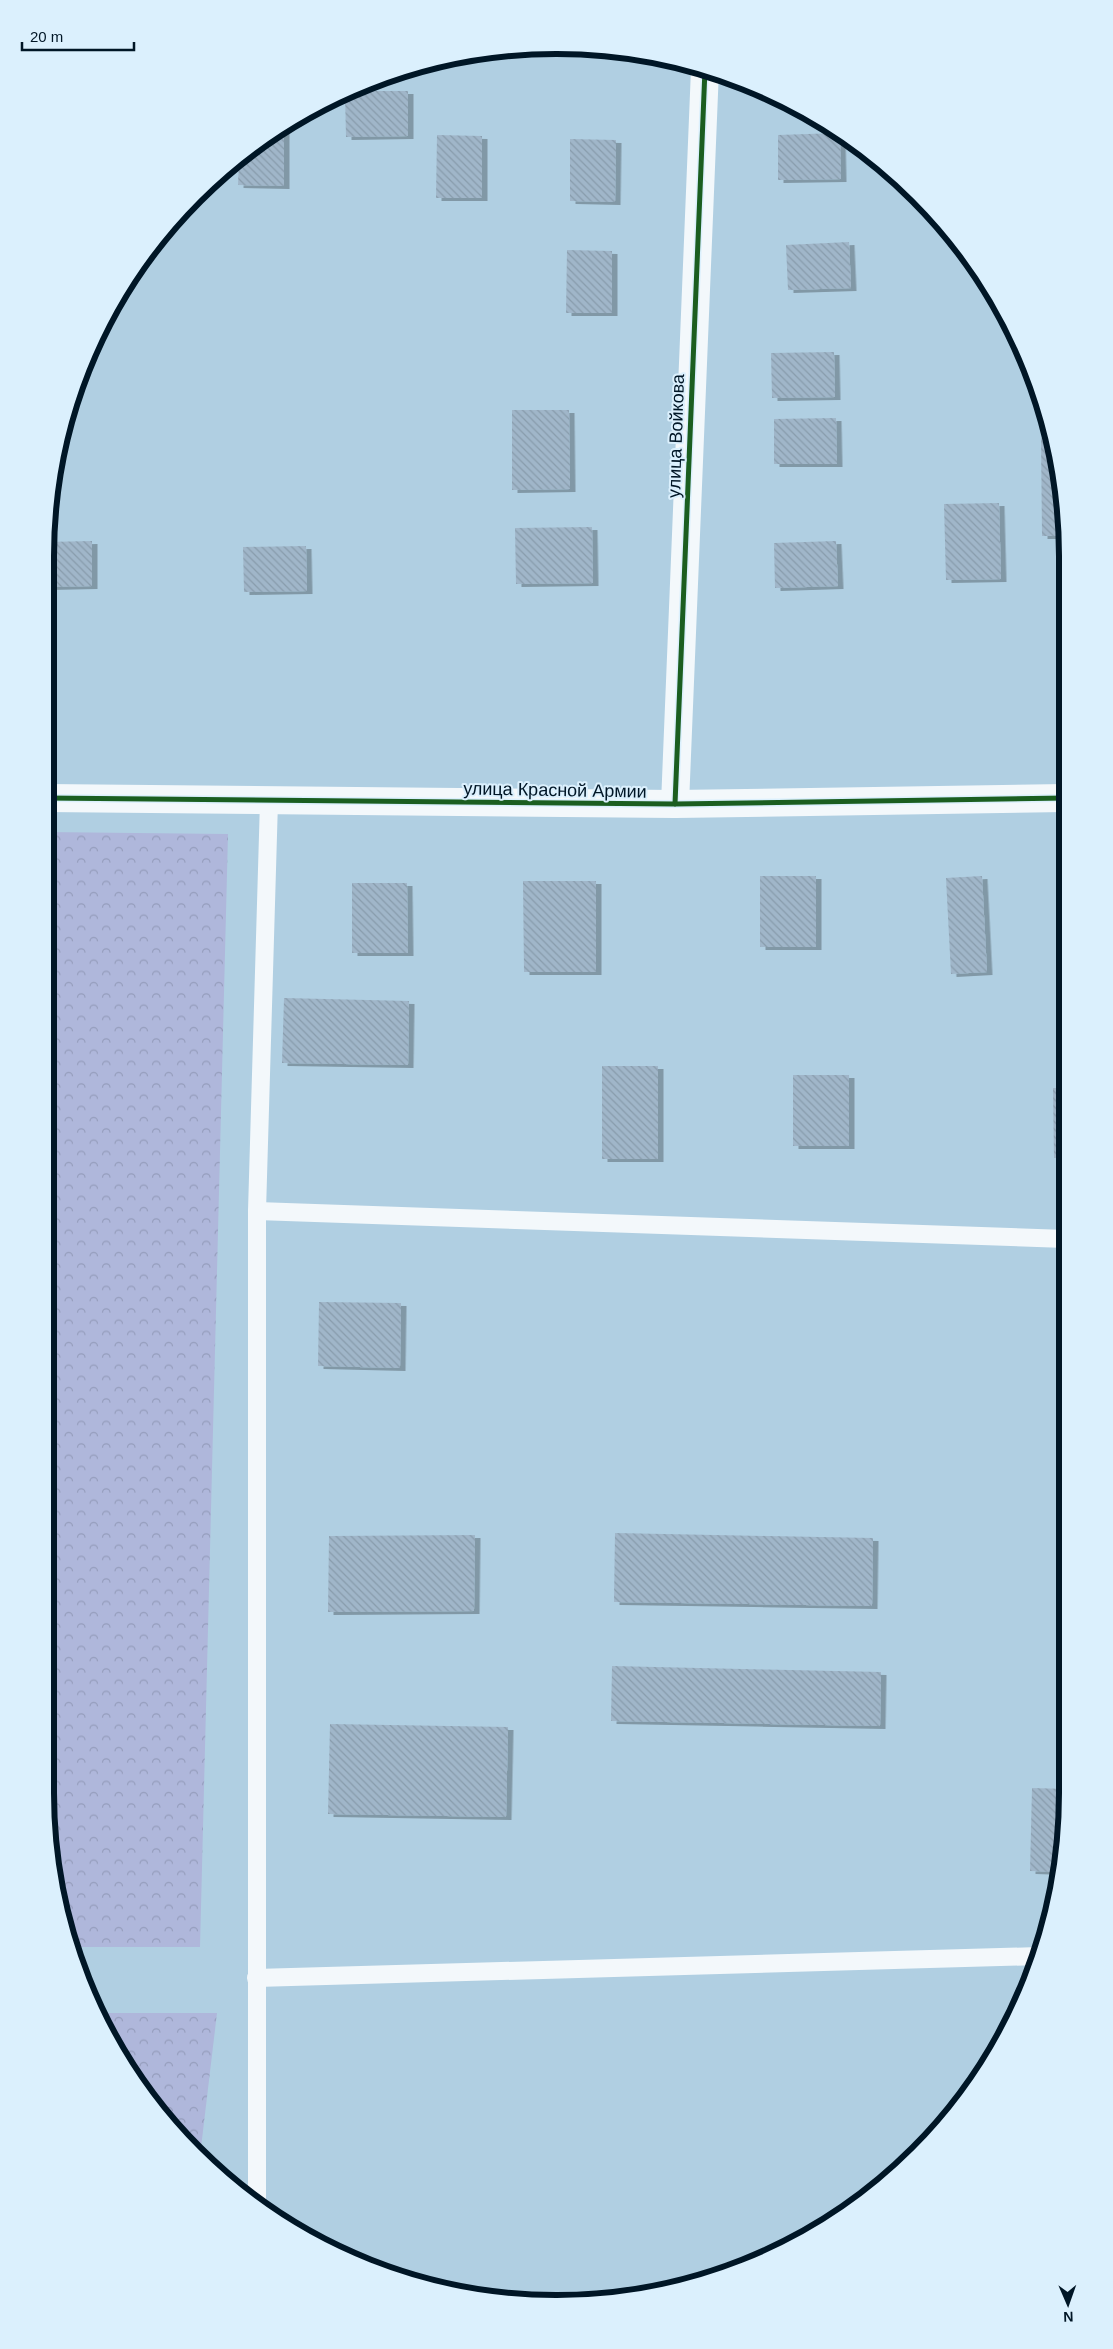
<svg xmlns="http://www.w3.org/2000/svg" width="1113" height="2349" viewBox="0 0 1113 2349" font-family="Arial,sans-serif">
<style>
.park{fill:url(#park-crowns)}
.building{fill:url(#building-back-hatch);filter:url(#shadow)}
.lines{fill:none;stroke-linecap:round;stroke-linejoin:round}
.lane{stroke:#f3f8fb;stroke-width:18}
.street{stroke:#f3f8fb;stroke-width:28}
.secondary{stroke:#f3f8fb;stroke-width:28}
.cycleway-casing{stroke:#dbf0fd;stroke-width:8}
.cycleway{stroke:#1b5e20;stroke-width:5}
.labels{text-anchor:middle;stroke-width:4;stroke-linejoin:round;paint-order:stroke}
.street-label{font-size:18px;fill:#001626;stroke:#dbf0fd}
.rim{fill:none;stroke:#001626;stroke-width:6}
</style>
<defs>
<pattern id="park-crowns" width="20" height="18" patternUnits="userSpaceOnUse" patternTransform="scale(1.25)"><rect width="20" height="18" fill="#afb7db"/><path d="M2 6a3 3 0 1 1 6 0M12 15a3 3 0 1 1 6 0" fill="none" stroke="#959dbc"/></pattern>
<pattern id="building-back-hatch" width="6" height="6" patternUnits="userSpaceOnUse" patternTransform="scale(1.25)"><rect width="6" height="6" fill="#a0b6c9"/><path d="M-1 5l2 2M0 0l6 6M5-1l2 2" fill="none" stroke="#889cac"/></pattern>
<filter id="shadow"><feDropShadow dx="5.5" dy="3" stdDeviation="0" flood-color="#0004"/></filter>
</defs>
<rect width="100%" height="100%" fill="#b0cfe2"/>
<!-- park -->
<g class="park">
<polygon points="45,832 228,834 200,1947 69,1947 55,1892 45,1792"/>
<path d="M98,2013H217L200,2156C157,2116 122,2066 98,2013Z"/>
</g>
<!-- building -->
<g class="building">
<polygon points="348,91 408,91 408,136 346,137 345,92"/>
<polygon points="284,125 284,186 238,185 239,159 272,131"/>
<polygon points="838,133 840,135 841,179 778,180 778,135"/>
<polygon points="437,135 482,136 482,198 436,198"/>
<polygon points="570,139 616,140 615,202 570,201"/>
<polygon points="849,242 851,288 788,290 786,245"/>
<polygon points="567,250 612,251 612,313 566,313"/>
<polygon points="834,352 835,397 772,398 771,353"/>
<polygon points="512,410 569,410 570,489 512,490"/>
<polygon points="836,418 837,464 774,464 774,419"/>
<polygon points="1041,438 1050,438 1064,489 1064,536 1042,536"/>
<polygon points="999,503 1001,579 946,580 944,504"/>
<polygon points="592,527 593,583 516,584 515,528"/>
<polygon points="92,541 92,586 45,587 46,542"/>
<polygon points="836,541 838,586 775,588 774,543"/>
<polygon points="306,546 307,591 244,592 243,547"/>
<rect x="760" y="876" width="56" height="71"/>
<polygon points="982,876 987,972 951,974 946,878"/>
<polygon points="523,881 596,881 596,972 524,972"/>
<polygon points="352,883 407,883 408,953 352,953"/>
<polygon points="284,998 409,1001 408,1065 282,1063"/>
<rect x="602" y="1066" width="56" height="93"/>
<rect x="793" y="1075" width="56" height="71"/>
<polygon points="1053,1088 1066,1088 1066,1158 1054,1158"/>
<polygon points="319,1302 401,1303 400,1368 318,1366"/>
<polygon points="615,1533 873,1538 872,1606 614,1602"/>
<polygon points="475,1535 474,1611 328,1612 329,1536"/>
<polygon points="612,1666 881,1672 880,1726 611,1721"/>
<polygon points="330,1724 508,1727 506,1817 328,1814"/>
<polygon points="1032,1788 1068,1789 1060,1872 1030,1871"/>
</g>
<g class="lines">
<!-- lane -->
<g class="lane">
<polyline points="257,1211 1066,1239"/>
<polyline points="256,1978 1039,1956"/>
<polyline points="257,2206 257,1211 269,801"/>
</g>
<!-- street -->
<polyline class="street" points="675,804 705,69"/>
<!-- secondary -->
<polyline class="secondary" points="45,798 675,804 1065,798"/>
<!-- cycleway casing -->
<g class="cycleway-casing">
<g id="cycleway">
<polyline points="45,798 675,804 1065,798"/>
<polyline points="675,804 705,69"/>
</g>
</g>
<!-- cycleway -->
<use href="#cycleway" class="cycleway"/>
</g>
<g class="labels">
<!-- street labels -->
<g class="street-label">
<text transform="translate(676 436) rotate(-88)" y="6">улица Войкова</text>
<text transform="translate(555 790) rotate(1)" y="6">улица Красной Армии</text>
</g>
</g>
<!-- crop -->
<path d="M0 0H1113V2349H0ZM556 54H557A502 502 0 0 1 1059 556V1793A502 502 0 0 1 557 2295H556A502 502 0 0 1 54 1793V556A502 502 0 0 1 556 54Z" fill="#dbf0fd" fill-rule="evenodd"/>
<path class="rim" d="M556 54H557A502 502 0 0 1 1059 556V1793A502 502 0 0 1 557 2295H556A502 502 0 0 1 54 1793V556A502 502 0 0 1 556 54Z"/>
<!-- north arrow -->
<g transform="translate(1068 2304) rotate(178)" stroke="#dbf0fd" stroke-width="4" paint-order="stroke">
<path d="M0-4L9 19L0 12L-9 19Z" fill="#001626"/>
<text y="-8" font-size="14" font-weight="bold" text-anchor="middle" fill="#001626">N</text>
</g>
<!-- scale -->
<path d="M22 42v8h112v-8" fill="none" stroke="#001626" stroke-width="2.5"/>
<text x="30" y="42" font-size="15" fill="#001626" stroke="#dbf0fd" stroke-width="4" paint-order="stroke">20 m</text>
</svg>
